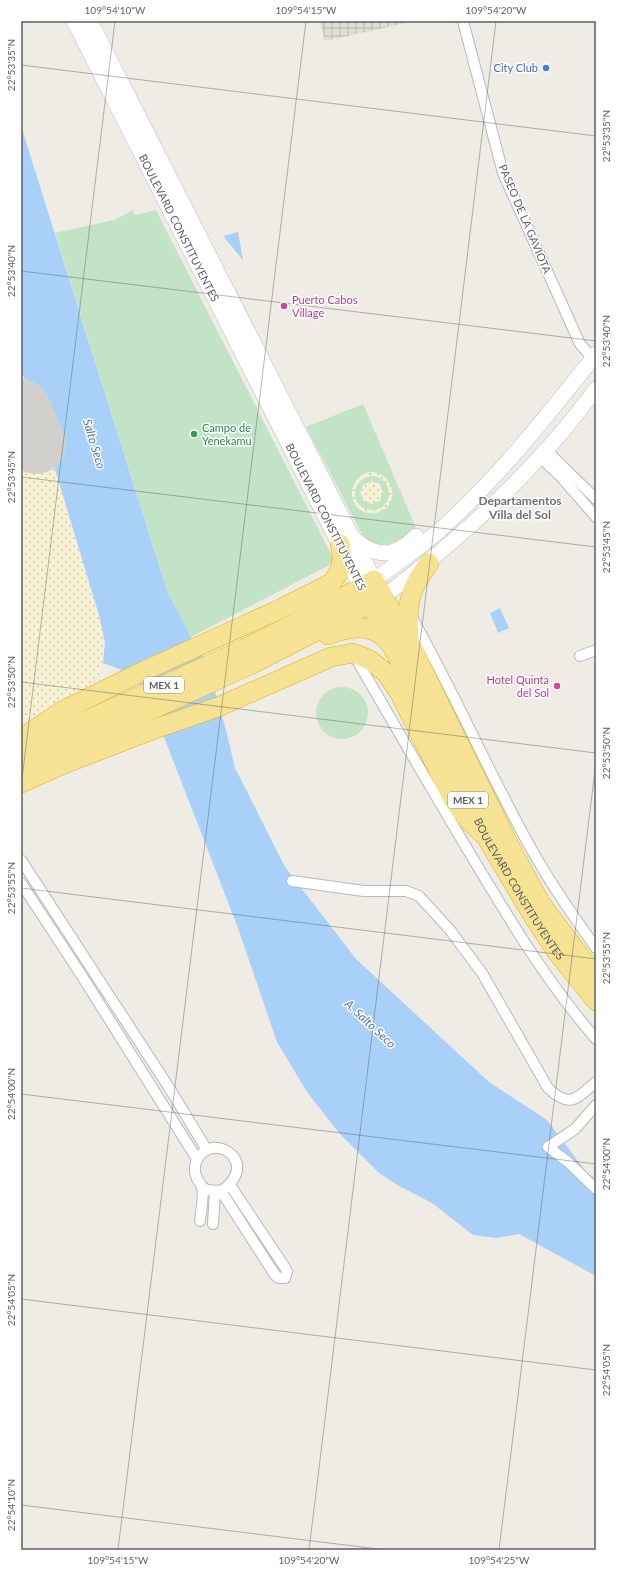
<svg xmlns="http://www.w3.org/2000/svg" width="617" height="1571" viewBox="0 0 617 1571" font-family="Lato,sans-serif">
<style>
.industrial{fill:url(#industrial-grid)}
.sand{fill:url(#sand-dots);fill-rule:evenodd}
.garden{fill:#c2e3c5;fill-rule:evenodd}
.water{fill:#a9d0f9}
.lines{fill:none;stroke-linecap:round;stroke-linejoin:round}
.runway{stroke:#d1d0cc;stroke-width:60}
.street-casing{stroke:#b6b9bd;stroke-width:12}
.secondary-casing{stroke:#b8babf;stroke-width:16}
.highway-casing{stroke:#e2af10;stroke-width:20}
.street{stroke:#fff;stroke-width:10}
.secondary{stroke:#fff;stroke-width:15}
.highway{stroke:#f5e393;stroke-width:19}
.ticks{fill:none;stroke:#5c5f64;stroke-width:1;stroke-opacity:0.45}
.shop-dot{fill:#3f7fe0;stroke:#fff;stroke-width:1.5}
.hotel-dot{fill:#d1479c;stroke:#fff;stroke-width:1.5}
.leisure-dot{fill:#2e9e5b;stroke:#fff;stroke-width:1.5}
.labels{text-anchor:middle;stroke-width:3;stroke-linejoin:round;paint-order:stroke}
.shield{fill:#fff;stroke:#8d8f92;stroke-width:1}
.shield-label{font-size:10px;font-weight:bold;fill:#5c5f64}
.shop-label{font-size:11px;fill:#366cbe;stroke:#fff;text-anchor:end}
.street-label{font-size:11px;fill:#5c5f64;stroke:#fff}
.hotel-label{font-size:11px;fill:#b23c85;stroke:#fff;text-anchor:start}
.leisure-label{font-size:11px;fill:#27864d;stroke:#fff;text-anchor:start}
.water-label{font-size:12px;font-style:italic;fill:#4a76b2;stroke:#fff}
.neighbourhood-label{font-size:12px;font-weight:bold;fill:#6d7176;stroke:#fff}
.neatline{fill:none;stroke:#5c5f64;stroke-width:1.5}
.ticks-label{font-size:10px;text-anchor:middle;fill:#5c5f64}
</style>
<defs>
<pattern id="industrial-grid" width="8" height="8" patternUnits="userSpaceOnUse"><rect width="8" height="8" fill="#dfded8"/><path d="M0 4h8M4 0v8" fill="none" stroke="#b8b7b3"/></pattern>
<pattern id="sand-dots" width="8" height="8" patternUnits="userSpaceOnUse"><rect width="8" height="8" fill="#f8f2d5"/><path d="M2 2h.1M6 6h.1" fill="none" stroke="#ccc7b0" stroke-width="1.8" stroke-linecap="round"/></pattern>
</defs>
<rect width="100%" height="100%" fill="#eeece4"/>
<!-- industrial -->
<polygon class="industrial" points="320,21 415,21 325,41"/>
<!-- sand -->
<g class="sand">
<path d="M21,369L47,443L99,615C105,641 110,675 84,691C71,699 56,703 42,710C35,714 28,719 21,722Z"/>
<path d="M370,472C398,473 400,511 374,513C348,516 343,479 370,472ZM371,476C403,480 386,520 364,508C359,505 356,501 355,495C353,485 361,477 371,476Z"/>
<circle cx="372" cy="493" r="11"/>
</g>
<!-- garden -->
<g class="garden">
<polygon points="133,210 135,215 156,210 335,562 191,637 167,591 55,233 114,220"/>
<path d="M363,404L416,528C398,540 380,557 362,534L306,427ZM370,472C398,473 400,511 374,513C348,516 343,478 370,472Z"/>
<path d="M373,476C396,479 393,511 371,510C349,508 350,477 373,476ZM371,481L380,484L383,492L380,501L372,504L364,501L360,493L363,485Z"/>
<circle cx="342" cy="713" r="26"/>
</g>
<!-- water -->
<g class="water">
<polygon points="21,126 167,591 191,637 206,660 226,730 235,768 285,867 356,959 489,1082 547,1120 587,1173 596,1179 596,1276 519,1234 496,1238 473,1235 432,1203 399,1186 379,1173 340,1134 307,1092 277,1042 238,928 166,742 135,675 103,663 105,642 99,615 47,443 21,369"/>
<polygon points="238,232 243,260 223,236"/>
<polygon points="500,608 509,628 498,633 490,613"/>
</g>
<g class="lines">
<!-- runway -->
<polyline class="runway" points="21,409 36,444"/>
<!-- street casing -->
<g class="street-casing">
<g id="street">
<polyline points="463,21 503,173 580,344 596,362"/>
<polyline points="546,450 596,499"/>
<polyline points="540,457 561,477 596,517"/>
<path d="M411,616C453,690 487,769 528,843C548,880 572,914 596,948"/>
<path d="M354,655C395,726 436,797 478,867C514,927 550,986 596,1039"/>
<polyline points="580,656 596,650"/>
<polyline points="21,860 170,1089 207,1150"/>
<path d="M292,881L364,891H406L419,896L450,930L482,973L548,1088C570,1109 576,1099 596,1082"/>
<polyline points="21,883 80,973 197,1159"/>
<polyline points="596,1105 575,1129 548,1147 568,1162 596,1189"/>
<polyline points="221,1191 275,1275 279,1278 285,1278 287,1271 284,1266 230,1185"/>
<path d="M200,1221C201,1214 204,1193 202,1187C201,1183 197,1180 196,1176C192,1164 199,1151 212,1148C219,1147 227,1150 232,1155C244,1169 233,1183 221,1191L207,1190L202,1187"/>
<polyline points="213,1224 215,1191"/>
</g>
</g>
<!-- secondary casing -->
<g class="secondary-casing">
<g id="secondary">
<path id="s1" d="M74,21L361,587"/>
<path d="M90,21L374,580C397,564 419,548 440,530C498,478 548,415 596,354"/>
<path d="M355,539C366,550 384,558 399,549C405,546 411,541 416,536"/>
<path d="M383,597C442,553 497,505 546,450C564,431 580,410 596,389"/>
</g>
</g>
<!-- highway casing -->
<g class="highway-casing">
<g id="highway">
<path id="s2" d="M361,587L426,711L486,837L533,916L556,951L596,1001"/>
<path d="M321,593C338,576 346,569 340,544"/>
<path d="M328,635C349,627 373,622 389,643"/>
<path d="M409,640C408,626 407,610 411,596C414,584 422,573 429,563"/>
<polyline points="26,735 62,711 135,675 280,609 330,584"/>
<polyline points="21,750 244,649 289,626 374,580 409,642 510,847 541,904 580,956 596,976"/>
<polyline points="21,769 250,665 381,598"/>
<polyline points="21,783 59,766 160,727 218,707 331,657 353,653 370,660 386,673 399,692 453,799 467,819 486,837"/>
</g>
</g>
<!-- street -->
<use href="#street" class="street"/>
<!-- secondary -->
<use href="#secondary" class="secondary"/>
<!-- highway -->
<use href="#highway" class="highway"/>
</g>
<!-- ticks -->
<path class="ticks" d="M21,65L596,136M21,271L596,341M21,477L596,547M21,682L596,753M21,787L115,21M21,888L596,959M21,1094L596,1164M21,1299L596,1370M21,1505L386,1550M118,1550L306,21M309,1550L496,21M499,1550L596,762"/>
<!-- markers -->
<circle class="shop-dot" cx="546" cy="68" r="4"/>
<g class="hotel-dot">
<circle cx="284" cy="306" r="4"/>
<circle cx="557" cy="686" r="4"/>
</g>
<circle class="leisure-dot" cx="194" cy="434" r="4"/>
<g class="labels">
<!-- shield labels -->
<g class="shield">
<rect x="144" y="677" width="40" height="16" rx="3"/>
<rect x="448" y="792" width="40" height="16" rx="3"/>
</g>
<g class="shield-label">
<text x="164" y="689">MEX 1</text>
<text x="468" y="804">MEX 1</text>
</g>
<!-- shop labels -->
<g class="shop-label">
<text x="538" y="72">City Club</text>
</g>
<!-- street labels -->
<g class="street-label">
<text transform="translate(525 219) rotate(67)" y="4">PASEO DE LA GAVIOTA</text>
<text dy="4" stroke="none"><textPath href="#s1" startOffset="232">BOULEVARD CONSTITUYENTES</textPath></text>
<text transform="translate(326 517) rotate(63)" y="4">BOULEVARD CONSTITUYENTES</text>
<text dy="4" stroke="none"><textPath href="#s2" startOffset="341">BOULEVARD CONSTITUYENTES</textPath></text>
</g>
<!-- hotel labels -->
<g class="hotel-label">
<text x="292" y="304">Puerto Cabos<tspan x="292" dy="13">Village</tspan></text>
<text x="549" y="684" text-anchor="end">Hotel Quinta<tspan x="549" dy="13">del Sol</tspan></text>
</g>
<!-- leisure labels -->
<g class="leisure-label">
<text x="202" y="432">Campo de<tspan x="202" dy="13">Yenekamu</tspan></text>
</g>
<!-- water labels -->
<g class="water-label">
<text transform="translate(94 444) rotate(73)" y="4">Salto Seco</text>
<text transform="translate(370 1024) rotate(43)" y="4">A. Salto Seco</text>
</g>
<!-- neighbourhood labels -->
<g class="neighbourhood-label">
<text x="520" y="505">Departamentos<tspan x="520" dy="14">Villa del Sol</tspan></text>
</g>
</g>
<!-- border -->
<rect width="617" height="1571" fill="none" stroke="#ffffff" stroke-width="44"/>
<rect x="22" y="22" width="573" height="1527" class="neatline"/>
<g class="ticks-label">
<text x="115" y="14">109°54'10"W</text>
<text x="306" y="14">109°54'15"W</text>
<text x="496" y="14">109°54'20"W</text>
<text transform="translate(11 65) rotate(-90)" y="4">22°53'35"N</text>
<text transform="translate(606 136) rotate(-90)" y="4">22°53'35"N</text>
<text transform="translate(11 271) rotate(-90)" y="4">22°53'40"N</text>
<text transform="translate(606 341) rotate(-90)" y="4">22°53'40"N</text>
<text transform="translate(11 477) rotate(-90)" y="4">22°53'45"N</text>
<text transform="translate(606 547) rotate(-90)" y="4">22°53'45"N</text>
<text transform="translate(11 682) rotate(-90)" y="4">22°53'50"N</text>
<text transform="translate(606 753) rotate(-90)" y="4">22°53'50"N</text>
<text transform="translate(11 888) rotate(-90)" y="4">22°53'55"N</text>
<text transform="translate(606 958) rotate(-90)" y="4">22°53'55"N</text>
<text transform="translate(11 1094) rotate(-90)" y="4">22°54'00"N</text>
<text transform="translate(606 1164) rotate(-90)" y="4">22°54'00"N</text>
<text transform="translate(11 1300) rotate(-90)" y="4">22°54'05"N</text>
<text transform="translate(606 1370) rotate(-90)" y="4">22°54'05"N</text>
<text transform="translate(11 1505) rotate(-90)" y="4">22°54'10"N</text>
<text x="118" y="1564">109°54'15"W</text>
<text x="309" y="1564">109°54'20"W</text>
<text x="499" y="1564">109°54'25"W</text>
</g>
</svg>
